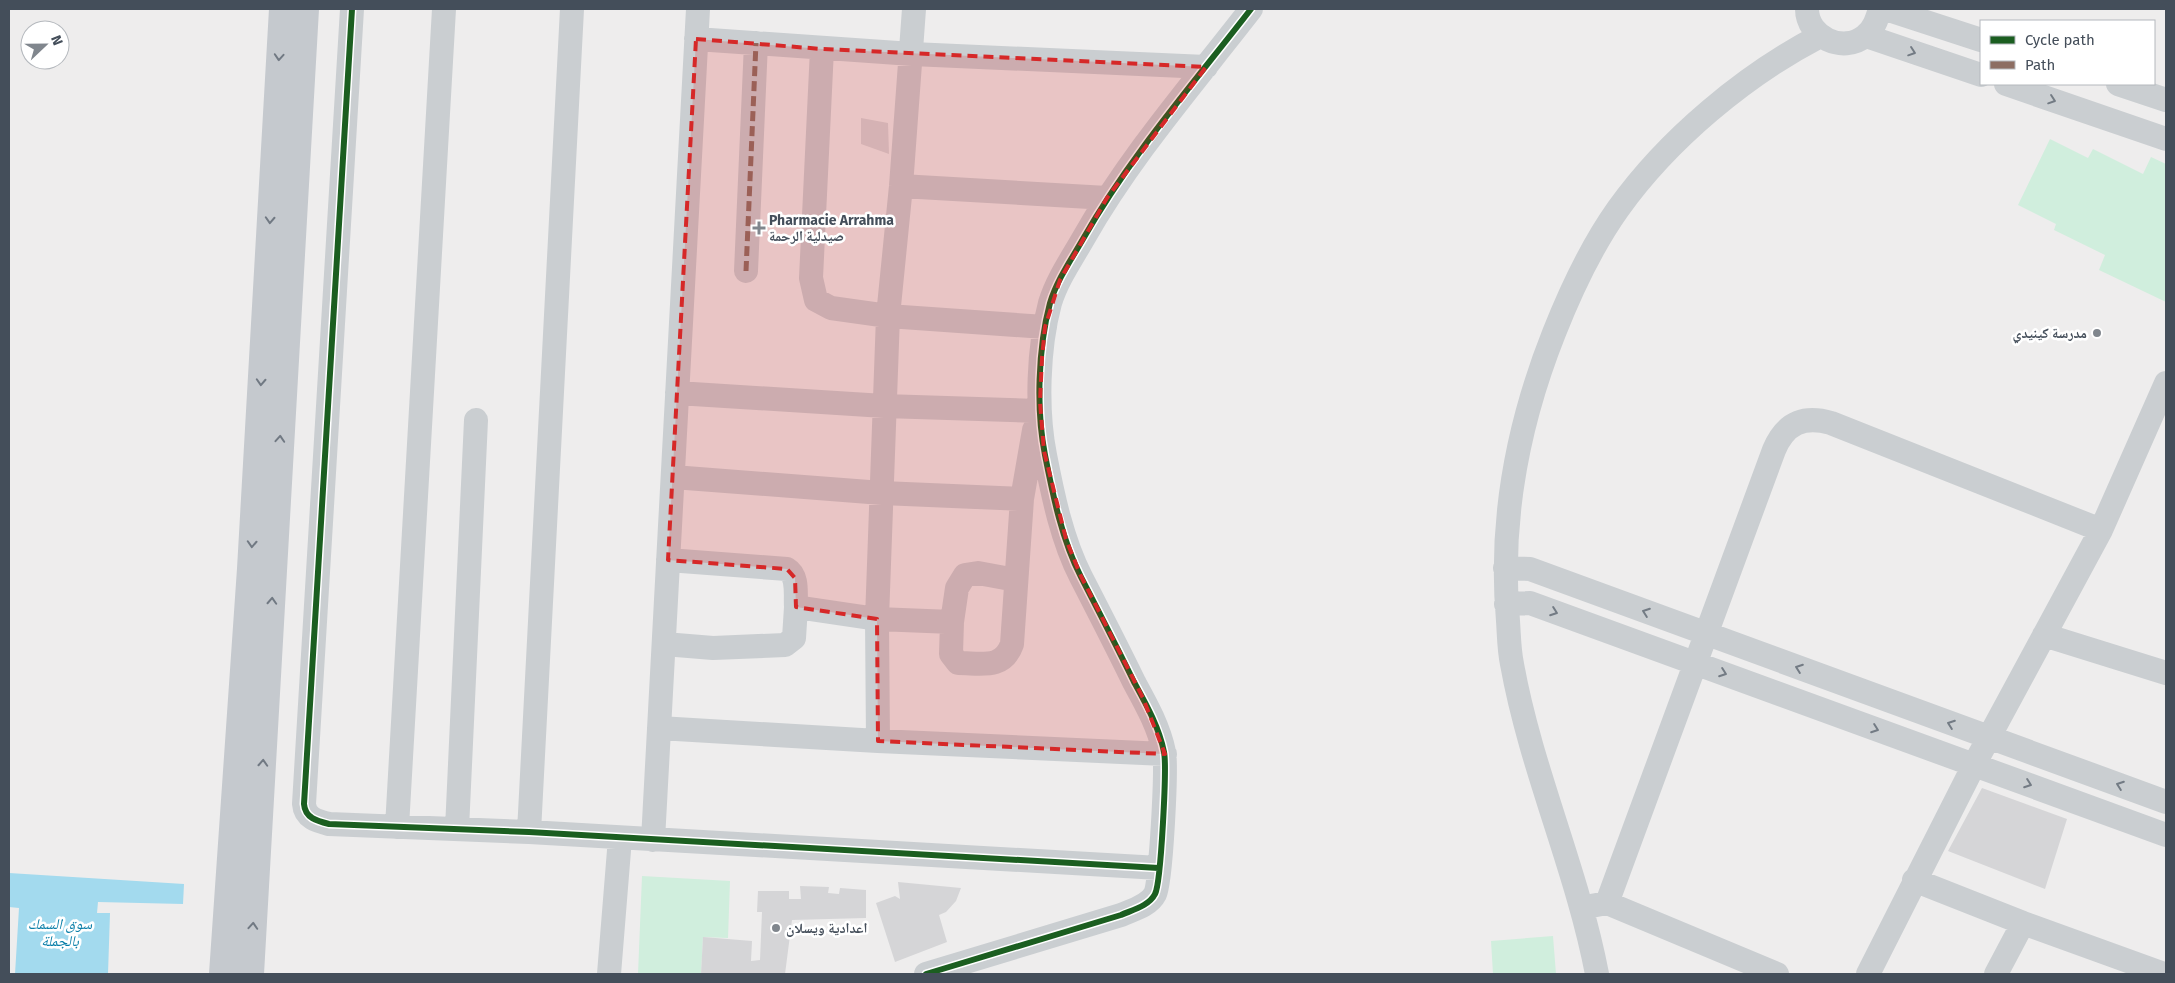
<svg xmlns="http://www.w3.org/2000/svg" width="2175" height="983" viewBox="0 0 2175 983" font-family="'Fira Sans','Noto Naskh Arabic',sans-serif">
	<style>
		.green { fill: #d0eedd }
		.water { fill: #a3daee }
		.building { fill: #d5d5d7 }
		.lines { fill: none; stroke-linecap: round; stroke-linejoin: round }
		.minor { stroke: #caced1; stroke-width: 24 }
		.major { stroke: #c5c9ce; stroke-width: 28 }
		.quiet { stroke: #8d6e63; stroke-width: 5; stroke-dasharray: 10 5; stroke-linecap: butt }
		.cycleway-casing { stroke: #fff; stroke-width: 9 }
		.cycleway { stroke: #1b5e20; stroke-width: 6 }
		.oneway { stroke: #737b84 }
		.oneway2 { stroke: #717983 }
		.marked { fill: #d62828; fill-opacity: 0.2; stroke: #d62828; stroke-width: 4; stroke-dasharray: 10 6; stroke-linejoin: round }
		.poi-dot { fill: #80868d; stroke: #fff; stroke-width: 2 }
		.labels { text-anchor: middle; stroke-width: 5; stroke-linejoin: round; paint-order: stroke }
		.poi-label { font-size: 14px; font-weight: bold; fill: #444e5a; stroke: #fff; text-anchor: start }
		.water-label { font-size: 15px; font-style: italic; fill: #087ea8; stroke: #fff }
	</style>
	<rect width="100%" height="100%" fill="#eeeded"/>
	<path class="green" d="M2050,139L2088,158L2093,149L2143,174L2151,157L2166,164V302L2099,270L2105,255L2054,230L2056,224L2018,205Z
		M642,876L730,881L728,938L703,937L701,974H638Z
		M1553,936L1556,974H1493L1491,941Z"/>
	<path class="water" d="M9,873L184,884L183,904L98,902L97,913H110L108,974H15L19,908L9,907Z"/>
	<path class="building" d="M861,118L888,123L889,154L861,144Z
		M1982,788L2067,819L2045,889L1948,851Z
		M898,882L961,888L956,901L946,912L939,915L947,942L895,962L876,903L895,896L900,899Z
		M800,886L829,887L828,893L839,894L840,888L866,890V918L792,920L785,974H701L703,937L752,941L751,961L760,960L762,912H757L758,891H789V899H801Z"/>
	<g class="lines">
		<path class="minor" d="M352,9L304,804C305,818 317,821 329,824L529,832L1159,868
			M1807,9C1807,37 1843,54 1865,36C1874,29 1877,19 1880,9
			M1886,9L1981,40
			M1866,36L1981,75
			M696,39L912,54L1206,67
			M822,49L811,278L816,300L831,308L888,316L1045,327
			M2006,84L2166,139
			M2118,84L2166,100
			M901,186L1107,198
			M746,271L756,43
			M677,393L884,406L1038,411
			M673,477L882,493L1022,499
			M668,560L787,569C799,576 795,596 796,607L877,619L952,622L951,654L958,663C981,663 1003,670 1012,644L1022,499L1034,430
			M1505,568L1530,569L2166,802
			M1506,604L1530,603L2166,835
			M952,622L957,588L965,575L978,573L1016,580
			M2044,635L2166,673
			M664,644L713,648L785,645L794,638L796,607
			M659,728L878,741L1165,754
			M878,741L877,619L888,316L901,186L914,9
			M397,827L444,9
			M457,829L476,420
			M529,832L572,9
			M653,840L698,9
			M1914,880L2023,923L2164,974
			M1607,903L1774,450C1785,424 1803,415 1831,423L2101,530
			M1591,906L1607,903L1777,974
			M609,974L620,838
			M926,974L1121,915C1132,910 1149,906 1155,894C1161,883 1167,767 1164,752C1159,727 1146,704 1134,682C1117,647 1099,612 1081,577C1062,540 1053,496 1045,455C1036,410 1038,348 1050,303C1057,280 1071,260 1083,239C1130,156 1193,84 1251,9
			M1597,974C1577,869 1531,770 1512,664C1509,650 1509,635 1508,621C1499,520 1517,426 1554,333C1571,290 1591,247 1618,209C1668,139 1745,75 1820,36
			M1868,974L1974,765L2101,530L2166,383
			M1996,974L2023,923"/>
		<path class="major" d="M223,974L251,569L283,9
			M250,974L305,9"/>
		<path class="quiet" d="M746,271L756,43"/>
		<defs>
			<path id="cycleway" d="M352,9L304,804C305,818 317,821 329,824L529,832L1159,868
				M926,974L1121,915C1132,910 1149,906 1155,894C1161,883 1167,767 1164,752C1159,727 1146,704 1134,682C1117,647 1099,612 1081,577C1062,540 1053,496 1045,455C1036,410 1038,348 1050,303C1057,280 1071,260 1083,239C1130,156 1193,84 1251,9"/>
		</defs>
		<use href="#cycleway" class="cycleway-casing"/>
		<use href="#cycleway" class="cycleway"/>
	</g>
	<defs><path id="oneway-chevron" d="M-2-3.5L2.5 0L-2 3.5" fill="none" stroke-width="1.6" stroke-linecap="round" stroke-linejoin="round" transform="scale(1.25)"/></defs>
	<g class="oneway">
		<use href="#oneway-chevron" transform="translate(1912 52) rotate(19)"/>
		<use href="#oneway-chevron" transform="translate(2052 100) rotate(19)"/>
		<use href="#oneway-chevron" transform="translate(1554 612) rotate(20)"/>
		<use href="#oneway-chevron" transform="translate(1646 612) rotate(-160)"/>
		<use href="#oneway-chevron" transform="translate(1799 668) rotate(-160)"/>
		<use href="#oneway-chevron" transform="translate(1723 673) rotate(20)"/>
		<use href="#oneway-chevron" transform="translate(1951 724) rotate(-160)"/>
		<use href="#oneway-chevron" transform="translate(1875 729) rotate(20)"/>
		<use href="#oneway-chevron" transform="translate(2028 784) rotate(20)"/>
		<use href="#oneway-chevron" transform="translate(2120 785) rotate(-160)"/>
	</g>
	<g class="oneway2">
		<use href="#oneway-chevron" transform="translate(279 57) rotate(94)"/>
		<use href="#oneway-chevron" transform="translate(270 220) rotate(93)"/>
		<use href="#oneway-chevron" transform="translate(261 382) rotate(93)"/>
		<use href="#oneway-chevron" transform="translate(280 439) rotate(-86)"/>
		<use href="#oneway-chevron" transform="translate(252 544) rotate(93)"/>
		<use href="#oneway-chevron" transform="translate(272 601) rotate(-87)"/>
		<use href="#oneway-chevron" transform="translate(263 763) rotate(-87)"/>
		<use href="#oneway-chevron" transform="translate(253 926) rotate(-86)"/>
	</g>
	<path class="marked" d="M696,39L822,49L1206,67L1107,198L1060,280L1045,327L1042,358L1040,402L1044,451L1066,539L1080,574L1143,698L1165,754L878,741L877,619L796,607L795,578L787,569L668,560Z"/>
	<g class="poi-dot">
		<path d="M756.5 220.5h5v5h5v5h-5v5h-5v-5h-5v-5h5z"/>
		<circle cx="2097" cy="333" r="5"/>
		<circle cx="776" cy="928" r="5"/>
	</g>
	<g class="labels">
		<g class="poi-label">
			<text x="769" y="225">Pharmacie Arrahma<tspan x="769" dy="16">صيدلية الرحمة</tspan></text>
			<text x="2087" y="338" text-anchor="end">مدرسة كينيدي</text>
			<text x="786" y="933">اعدادية ويسلان</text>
		</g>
		<g class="water-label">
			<text x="60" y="929">سوق السمك<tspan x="60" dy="17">بالجملة</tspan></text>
		</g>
	</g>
	<rect width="2175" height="983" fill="none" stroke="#444e5a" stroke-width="20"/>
	<rect x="1980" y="20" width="175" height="65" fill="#ffffff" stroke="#b4b8bd"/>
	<rect x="1990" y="36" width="25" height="8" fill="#1b5e20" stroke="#b4b8bd"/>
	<text x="2025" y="45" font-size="15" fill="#444e5a">Cycle path</text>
	<rect x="1990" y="61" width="25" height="8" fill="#8d6e63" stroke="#b4b8bd"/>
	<text x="2025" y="70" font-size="15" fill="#444e5a">Path</text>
	<g transform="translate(45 45) rotate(68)"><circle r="24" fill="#ffffff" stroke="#b4b8bd"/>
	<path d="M0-4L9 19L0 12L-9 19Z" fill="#80868d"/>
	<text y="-8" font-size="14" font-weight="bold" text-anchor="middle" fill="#444e5a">N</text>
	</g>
</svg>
